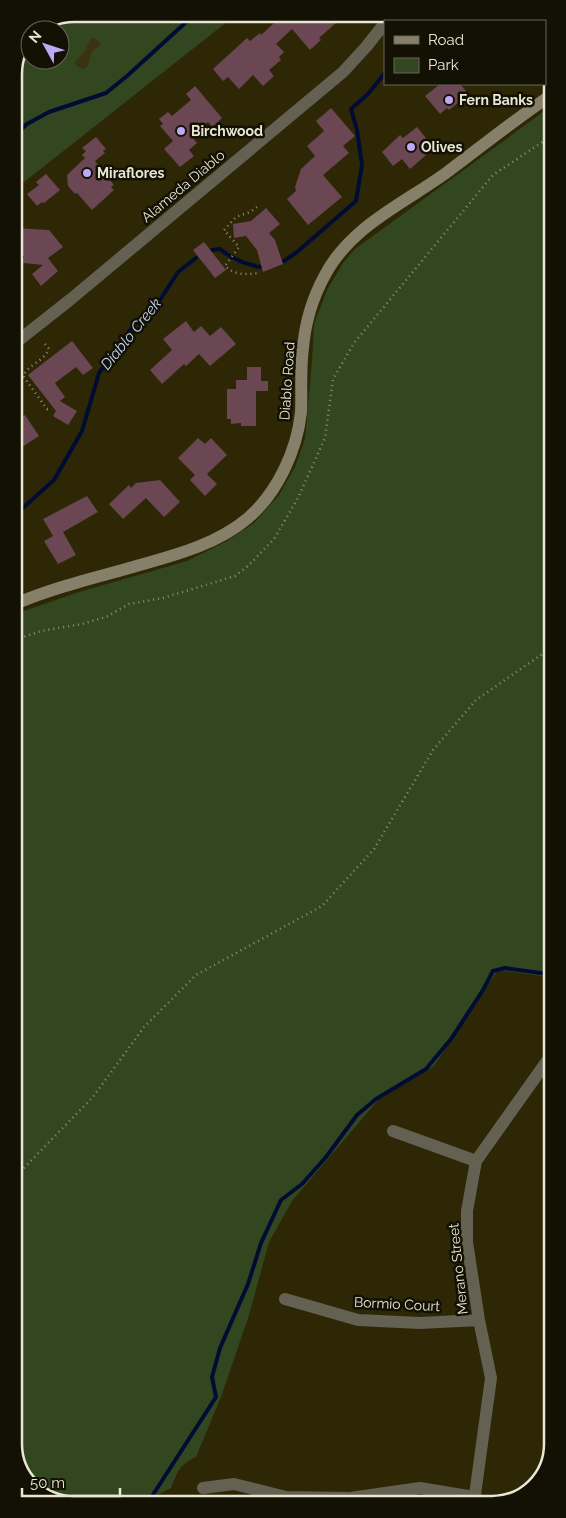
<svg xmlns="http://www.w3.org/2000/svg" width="566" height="1518" viewBox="0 0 566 1518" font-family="Raleway,sans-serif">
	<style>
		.green { fill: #324720 }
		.sand { fill: #3a3211 }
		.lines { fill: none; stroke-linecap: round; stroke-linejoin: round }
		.stream { stroke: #000c33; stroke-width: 4 }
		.building { fill: #6a4752 }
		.path { stroke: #928e75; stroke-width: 2.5; stroke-dasharray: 1 4; stroke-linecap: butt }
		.street { stroke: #646052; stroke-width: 12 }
		.secondary { stroke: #867f69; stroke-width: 12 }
		.poi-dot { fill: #bda9f5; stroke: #131004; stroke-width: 2 }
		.labels { text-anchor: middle; stroke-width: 5; stroke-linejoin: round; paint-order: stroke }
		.poi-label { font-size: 14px; font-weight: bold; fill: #e9e6d4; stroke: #131004; text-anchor: start }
		.street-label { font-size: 14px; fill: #e9e6d4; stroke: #131004 }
		.water-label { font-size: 15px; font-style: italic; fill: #c2d8fb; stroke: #131004 }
		.rim { fill: none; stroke: #e9e6d4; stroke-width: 2.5 }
	</style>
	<rect width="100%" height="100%" fill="#2d2706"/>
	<path class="green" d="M75,14H237L14,190V71L30,35V60H60V30H35Z
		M550,107L552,974L549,977L498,970L434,1066L379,1099L292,1201L269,1242L249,1315L221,1397L196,1457C180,1464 177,1472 171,1488L157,1495L153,1504H70L37,1491L16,1459L15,614L79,592L187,561L227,541L254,523L279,495L295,467L305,439L312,361L314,324L327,290L343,263L355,249Z"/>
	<path class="sand" d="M91,38L97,39L101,44C99,47 94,48 92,52C88,58 90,77 76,65L75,62L85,51Z"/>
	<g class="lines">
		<path class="stream" d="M428,21L435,14
			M14,136L27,124L49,112L106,93L127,76L195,14
			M212,250L220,249C232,259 244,264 260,267
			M284,261L297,252L356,201L362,165L357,130L351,109L368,94L385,73
			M15,515L54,480L82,431L99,373L134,325L160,300L178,272L196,258
			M147,1504L216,1397L212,1377L220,1348L248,1284L261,1243L281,1200L302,1184L326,1157L357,1115L376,1099L426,1069L451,1039L483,990L493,971L505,968L548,974L552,970"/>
	</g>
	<path class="building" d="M284,14H301L306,20L313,14H346L319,38L321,40L310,50L292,29L276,44L284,52L279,57L281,60L269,70L274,76L263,86L253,75L239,89L228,77L223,81L213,69L247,38L250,41L260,33L261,35Z
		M440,84H460L472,98L463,106L459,102L449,110L447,108L440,114L425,96Z
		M195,86L222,118L212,127L208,122L191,136L197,143L189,150L194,156L180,167L164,149L173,141L160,126L163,124L159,119L168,112L172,116L191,100L186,94Z
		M331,108L355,136L343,146L349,153L323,175L342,197L308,225L287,199L296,191L295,187L301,169L315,156L307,146L324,131L316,121Z
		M417,127L434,148L410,169L402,159L393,166L382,152L400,135L403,138Z
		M96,137L106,149L103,151L105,153L95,161L114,185L111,187L114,190L92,210L77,193L75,194L68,186L67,175L85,158L82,155L86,151L82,148Z
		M46,174L60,190L44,203L42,202L37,206L27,194L39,185L36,182Z
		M266,208L280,224L269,233L275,240L283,264L263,272L257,250L246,236L234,238L233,224L251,221Z
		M14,228L49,230L63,247L48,258L58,271L41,286L32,274L43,265L23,263L24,256H14Z
		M204,242L226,270L215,278L193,250Z
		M186,321L194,332L201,326L210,336L221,327L236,344L210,366L199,354L186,366L184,364L162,384L150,370L172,350L163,339Z
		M72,341L93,368L83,375L76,367L55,383L65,397L60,401L77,411L68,425L53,416L56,411L28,375Z
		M247,367H261V381H268V391H256V426H241V423L231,424V419H227V389H236V380H247Z
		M25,415L39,436L22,447L14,436V422Z
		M198,438L205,444L211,438L227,455L207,474L217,484L205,496L190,480L195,475L178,458Z
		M160,480L180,502L164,517L146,498L123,519L109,504L129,485L131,488L136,483Z
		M87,496L98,512L63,532L76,555L58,564L44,541L53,536L43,519Z"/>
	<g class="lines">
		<path class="path" d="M455,14L464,21
			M257,207L250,212L236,217L224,230L239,247L225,266C234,275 246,275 258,273
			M45,344L49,349C42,363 30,363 23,376L47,409H51
			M15,640L41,631L82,624L106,617L129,604L163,598L235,576L249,565L274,539L298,498L325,438L333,379L354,343L493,175L550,137
			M15,1180L19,1173L93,1097L144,1027L196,975L322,906L374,849L433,750L476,700L551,648"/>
		<path class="street" d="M14,344L71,299L343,72L366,47L385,23
			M393,1131L476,1161
			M285,1299L358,1320L420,1323L479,1320
			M203,1488L234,1484L286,1497L350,1498L420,1488L474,1497
			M474,1502L491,1378L479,1320L467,1242V1211L476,1161L552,1054"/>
		<path class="secondary" d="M15,604C50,589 89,579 126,569C167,557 214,547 248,518C277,493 297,451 301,412C302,391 300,369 303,348C305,324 313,297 325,275C351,226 403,204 446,173C481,147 514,120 550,96"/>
	</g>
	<g class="poi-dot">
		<circle cx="449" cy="100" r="5"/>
		<circle cx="181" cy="131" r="5"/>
		<circle cx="411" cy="147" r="5"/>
		<circle cx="87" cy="173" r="5"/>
	</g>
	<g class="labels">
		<g class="poi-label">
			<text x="459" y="105">Fern Banks</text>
			<text x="191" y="136">Birchwood</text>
			<text x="421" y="152">Olives</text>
			<text x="97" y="178">Miraflores</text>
		</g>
		<g class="street-label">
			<text transform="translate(183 186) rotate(-40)" y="5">Alameda Diablo</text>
			<text transform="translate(287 381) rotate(-86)" y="5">Diablo Road</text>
			<text transform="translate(458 1269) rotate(-96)" y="5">Merano Street</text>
			<text transform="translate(397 1304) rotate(3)" y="5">Bormio Court</text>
		</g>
		<g class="water-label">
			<text transform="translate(131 334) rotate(-51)" y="5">Diablo Creek</text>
		</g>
	</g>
	<path d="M0 0H566V1518H0ZM74 22H492A52 52 0 0 1 544 74V1444A52 52 0 0 1 492 1496H74A52 52 0 0 1 22 1444V74A52 52 0 0 1 74 22Z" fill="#131004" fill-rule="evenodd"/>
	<path class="rim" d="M74 22H492A52 52 0 0 1 544 74V1444A52 52 0 0 1 492 1496H74A52 52 0 0 1 22 1444V74A52 52 0 0 1 74 22Z"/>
	<rect x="384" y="20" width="162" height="65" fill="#131004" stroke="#696657"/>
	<rect x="394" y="36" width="25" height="8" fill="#867f69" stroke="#696657"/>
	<text x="428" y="45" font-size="15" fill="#e9e6d4">Road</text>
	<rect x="394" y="58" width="25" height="15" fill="#324720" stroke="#696657"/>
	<text x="428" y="70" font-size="15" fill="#e9e6d4">Park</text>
	<g transform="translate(45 45) rotate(310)"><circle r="24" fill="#131004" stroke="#696657"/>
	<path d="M0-4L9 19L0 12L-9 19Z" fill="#bda9f5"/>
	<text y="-8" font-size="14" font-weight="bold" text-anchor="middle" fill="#e9e6d4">N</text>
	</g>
	<path d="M22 1488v8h98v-8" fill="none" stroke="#e9e6d4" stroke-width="2.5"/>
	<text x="30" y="1488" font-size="15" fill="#e9e6d4" stroke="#131004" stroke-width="4" paint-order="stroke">50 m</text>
</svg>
